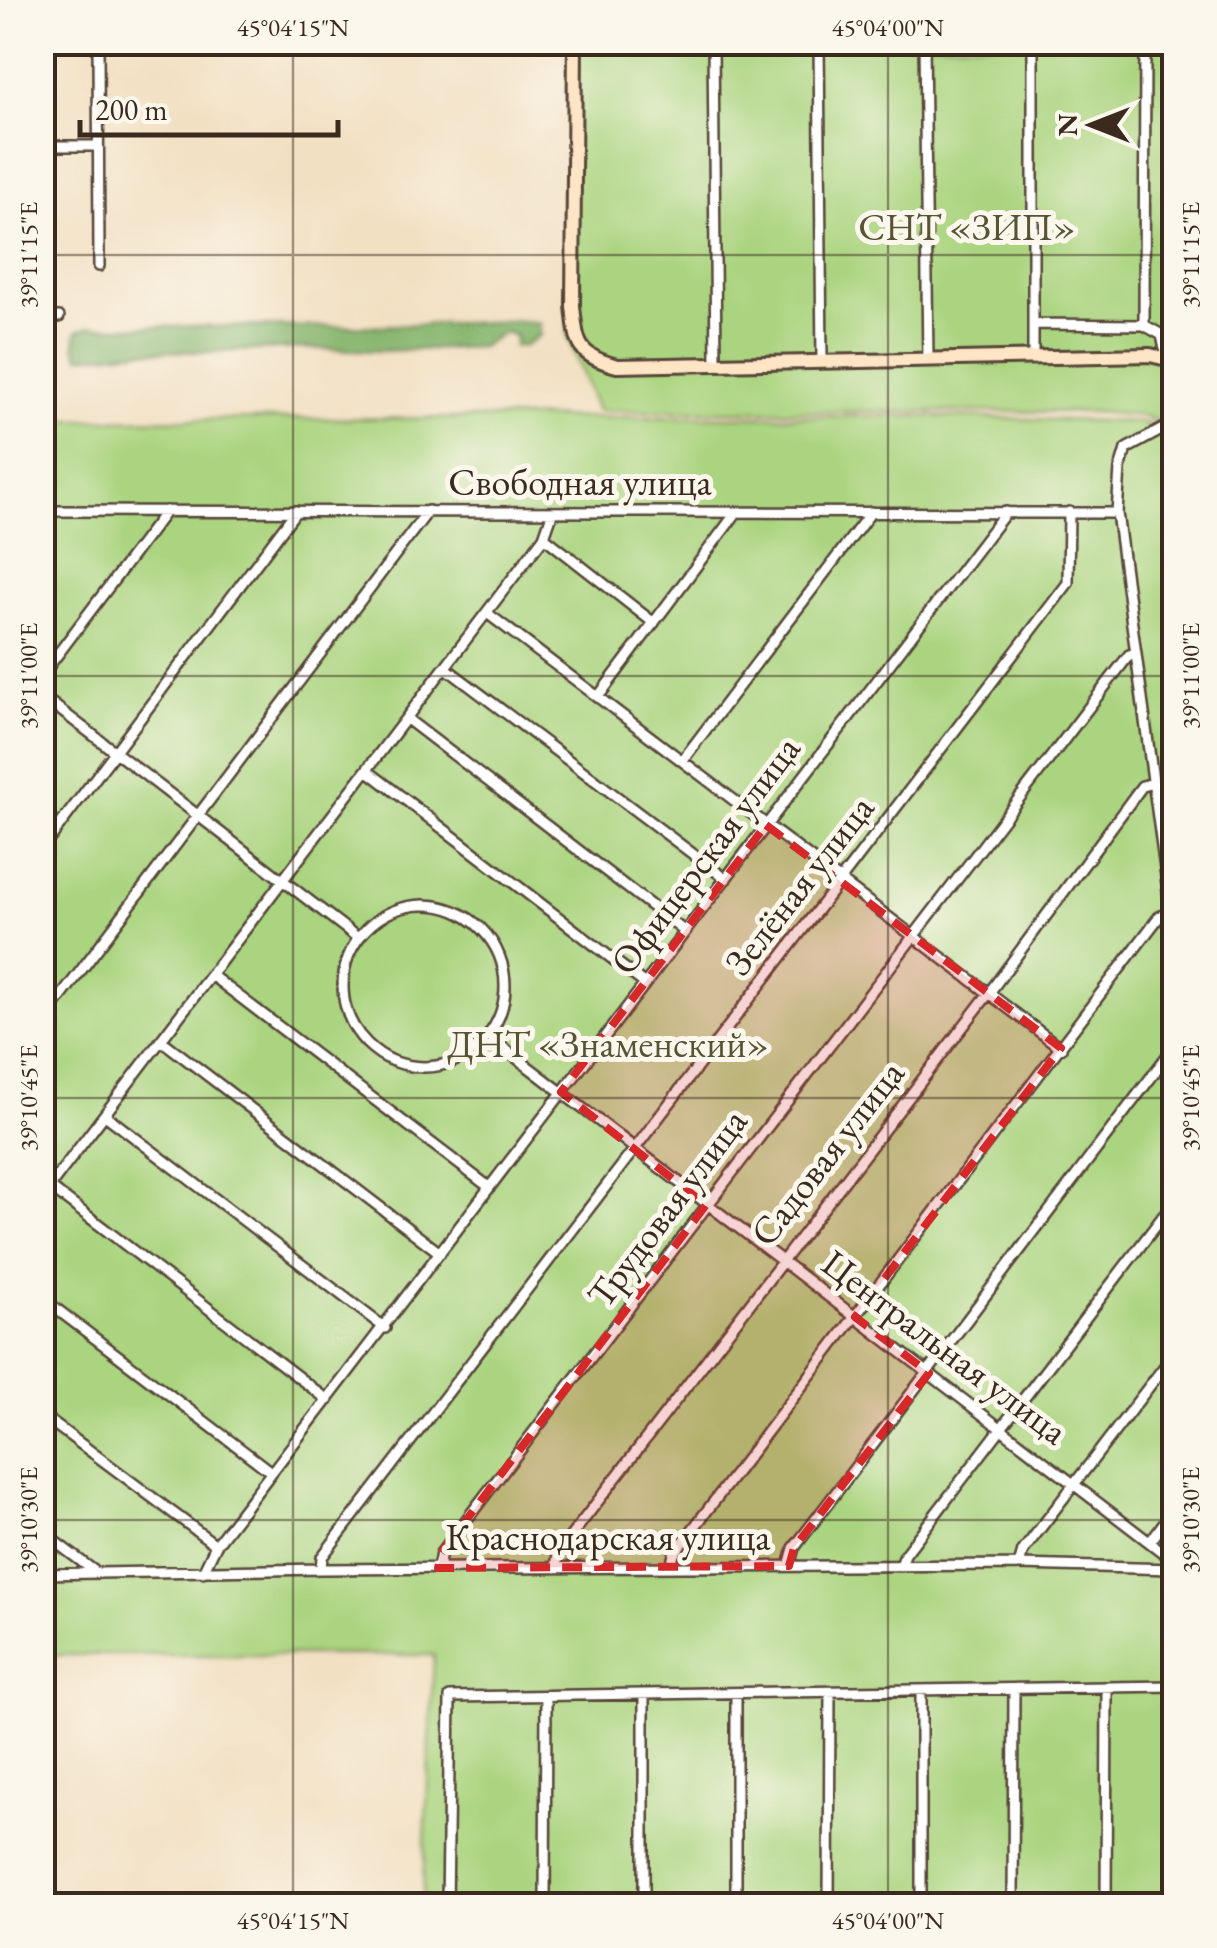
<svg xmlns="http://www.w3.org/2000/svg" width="1217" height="1948" viewBox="0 0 1217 1948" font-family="'EB Garamond',serif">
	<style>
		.green { fill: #aad47f; stroke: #727f4e; stroke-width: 2.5 }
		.forest { fill: #87b66e; stroke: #617046; stroke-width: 2.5 }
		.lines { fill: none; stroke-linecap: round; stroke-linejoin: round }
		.street-casing { stroke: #564537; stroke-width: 14 }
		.secondary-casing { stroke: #564537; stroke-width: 18 }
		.street { stroke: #fff; stroke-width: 9 }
		.secondary { stroke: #fee5c5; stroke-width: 12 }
		.marked { fill: #d62828; fill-opacity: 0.2; stroke: #d62828; stroke-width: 8; stroke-dasharray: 20 12; stroke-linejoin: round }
		.ticks { fill: none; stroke: #3b2a1e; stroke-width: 2.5; stroke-opacity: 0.45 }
		.labels { text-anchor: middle; stroke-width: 10; stroke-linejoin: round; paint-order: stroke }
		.park-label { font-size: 38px; fill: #575436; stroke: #fbf7ec }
		.street-label { font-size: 38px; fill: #3b2a1e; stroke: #fbf7ec }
		.neatline { fill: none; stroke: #3b2a1e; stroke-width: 4 }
		.ticks-label { font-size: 25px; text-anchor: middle; fill: #3b2a1e }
	</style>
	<rect width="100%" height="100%" fill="#fbf7ec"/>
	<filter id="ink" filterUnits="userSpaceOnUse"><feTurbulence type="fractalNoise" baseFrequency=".01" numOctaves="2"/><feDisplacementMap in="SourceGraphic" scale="20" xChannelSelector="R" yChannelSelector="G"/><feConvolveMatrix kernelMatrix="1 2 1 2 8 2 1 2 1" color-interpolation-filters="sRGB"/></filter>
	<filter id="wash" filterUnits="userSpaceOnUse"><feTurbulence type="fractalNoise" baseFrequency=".0048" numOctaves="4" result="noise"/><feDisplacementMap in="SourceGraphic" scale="40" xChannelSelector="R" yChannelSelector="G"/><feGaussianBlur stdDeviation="2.25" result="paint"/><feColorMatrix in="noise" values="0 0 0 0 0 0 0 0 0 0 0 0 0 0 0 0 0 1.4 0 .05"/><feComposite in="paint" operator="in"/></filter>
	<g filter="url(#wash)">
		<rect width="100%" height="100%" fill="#f2e0c2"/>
		<path class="green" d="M569,43H1174V428L1143,416L1095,412L597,411L568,337Z
			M914,416L1140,422L1174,433V1905H422L434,1655H43V420Z"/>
		<path class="forest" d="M516,321L539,323L540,335L524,346H514L516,336L505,332L480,347L382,351L299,348L206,352L141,351L80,357L75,346L77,331L90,327L376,326Z"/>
	</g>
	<g filter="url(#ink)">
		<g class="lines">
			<defs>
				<path id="street" d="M98,42L99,266
					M713,42L716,363
					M819,42L822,362
					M924,42L928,360
					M1145,42L1144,325L1162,335L1167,359L1174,358
					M1174,42V43
					M42,146H96
					M42,317H59
					M1033,324L1144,325
					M1033,359V42
					M1174,423L1126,449L1120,469L1117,513L1174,936
					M42,511L1117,513
					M544,537L654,623
					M487,613L1061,1048
					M446,668L726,879
					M42,675L166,511
					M42,696L358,938
					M598,697L736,513
					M407,719L684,931
					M682,761L871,512
					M368,771L645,984
					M42,849L296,511
					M343 986a81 81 0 1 1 162 0a81 81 0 1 1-162 0Z
					M211,975L489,1187
					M42,1022L428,511
					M488,1036L1174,1561
					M161,1040L440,1253
					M105,1115L385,1328
					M42,1181L328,1400
					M50,1186L544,537L552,514
					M42,1298L271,1472
					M42,1415L216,1545
					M42,1532L97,1573
					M1150,1542L1174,1509
					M1019,1565L1023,1551L1174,1354
					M789,1566L794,1548L1174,1047
					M901,1566L905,1554L1174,1202
					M671,1567L674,1554L1159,917L1171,912
					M438,1568L441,1553L1129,655L1136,653
					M556,1568L558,1553L989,993L1142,786L1154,783
					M321,1569L322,1557L1068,583L1069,512
					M203,1572L216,1545L1006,512
					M42,1574L321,1569L1019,1565L1174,1569
					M447,1906L450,1697L1174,1686
					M545,1906L546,1697
					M644,1906V1695
					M736,1906V1693
					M829,1906L830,1692
					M921,1906V1690
					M1013,1906L1014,1689
					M1106,1906L1107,1688"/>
				<path id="secondary" d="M575,42L573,306C577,345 577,355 617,366L1150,355L1167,359L1174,368"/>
			</defs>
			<use href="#street" class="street-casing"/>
			<use href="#secondary" class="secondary-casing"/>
			<use href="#street" class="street"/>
			<use href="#secondary" class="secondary"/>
		</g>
	</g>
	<path class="marked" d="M766,825L1061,1048L855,1317L929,1373L794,1548L789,1566L438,1568L441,1553L706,1205L561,1092Z"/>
	<path class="ticks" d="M293,42V1906M888,42V1906M42,255H1174M42,676H1174M42,1098H1174M42,1520H1174"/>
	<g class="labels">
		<g class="park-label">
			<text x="967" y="240">СНТ «ЗИП»</text>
			<text x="608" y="1057">ДНТ «Знаменский»</text>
		</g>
		<g class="street-label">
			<text x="580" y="495">Свободная улица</text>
			<text transform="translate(705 855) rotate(-53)" y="13">Офицерская улица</text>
			<text transform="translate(799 885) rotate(-52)" y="13">Зелёная улица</text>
			<text transform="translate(827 1153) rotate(-52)" y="13">Садовая улица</text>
			<text transform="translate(667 1208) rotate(-53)" y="13">Трудовая улица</text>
			<text transform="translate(945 1347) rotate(37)" y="13">Центральная улица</text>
			<text x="608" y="1550">Краснодарская улица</text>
		</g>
	</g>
	<rect width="1217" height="1948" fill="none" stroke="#fbf7ec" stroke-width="110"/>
	<g transform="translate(1092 125) rotate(270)" stroke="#fbf7ec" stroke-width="8" paint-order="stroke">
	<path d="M0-8L18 38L0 25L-18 38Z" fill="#3b2a1e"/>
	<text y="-15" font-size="28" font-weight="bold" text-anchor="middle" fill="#3b2a1e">N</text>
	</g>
	<path d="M80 120v15h258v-15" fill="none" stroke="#3b2a1e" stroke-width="5"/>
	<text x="95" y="120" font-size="30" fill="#3b2a1e" stroke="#fbf7ec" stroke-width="8" paint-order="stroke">200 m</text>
	<rect x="55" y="55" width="1107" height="1838" class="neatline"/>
	<g class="ticks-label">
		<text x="293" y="36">45°04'15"N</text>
		<text x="888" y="36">45°04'00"N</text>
		<text transform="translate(1190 255) rotate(-90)" y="9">39°11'15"E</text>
		<text transform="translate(28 255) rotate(-90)" y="9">39°11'15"E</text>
		<text transform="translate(1190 676) rotate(-90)" y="9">39°11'00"E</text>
		<text transform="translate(28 676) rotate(-90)" y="9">39°11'00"E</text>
		<text transform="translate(1190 1098) rotate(-90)" y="9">39°10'45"E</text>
		<text transform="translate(28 1098) rotate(-90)" y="9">39°10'45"E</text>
		<text transform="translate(1190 1520) rotate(-90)" y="9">39°10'30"E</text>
		<text transform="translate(28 1520) rotate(-90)" y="9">39°10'30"E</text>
		<text x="293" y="1929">45°04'15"N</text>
		<text x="888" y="1929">45°04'00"N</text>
	</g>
</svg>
